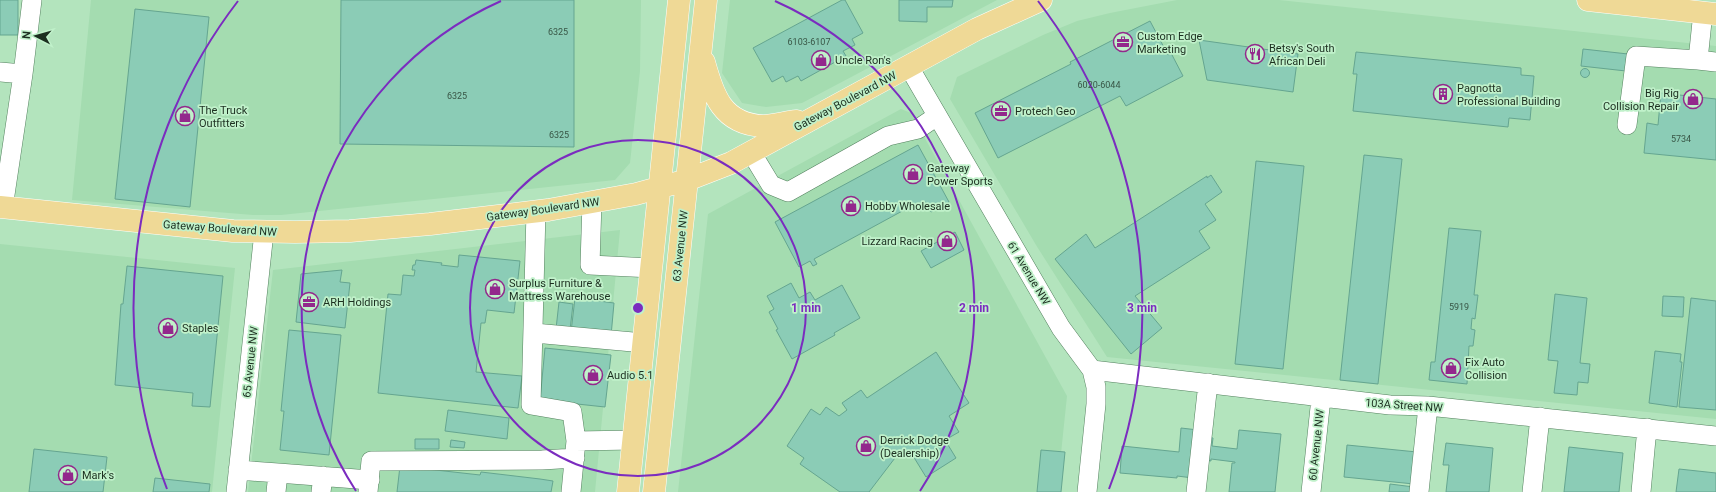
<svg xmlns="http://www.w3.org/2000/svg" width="1716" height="492" viewBox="0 0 1716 492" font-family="Roboto,sans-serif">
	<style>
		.built { fill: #a4dcb0 }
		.building { fill: #8bccb6; stroke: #65a590 }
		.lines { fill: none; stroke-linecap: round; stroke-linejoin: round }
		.minor-casing { stroke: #53815e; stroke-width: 20 }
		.major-casing { stroke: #fff; stroke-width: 23 }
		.minor { stroke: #fff; stroke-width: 19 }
		.major { stroke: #efd996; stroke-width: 22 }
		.ring { fill: none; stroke: #7b2cbf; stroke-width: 2 }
		.labels { text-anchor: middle; stroke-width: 3.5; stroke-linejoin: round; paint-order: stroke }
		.number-label { font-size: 9px; fill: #385646 }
		.poi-label { font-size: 11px; fill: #1c2f20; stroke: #c0f1ca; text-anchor: start }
		.street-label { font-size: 11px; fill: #1c2f20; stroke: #c0f1ca }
		.centre { fill: #7b2cbf; stroke: #c0f1ca; stroke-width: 2 }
		.ring-label { font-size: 12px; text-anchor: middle; font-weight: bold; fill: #7b2cbf; stroke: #c0f1ca; stroke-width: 3.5; stroke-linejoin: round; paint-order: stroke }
	</style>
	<rect width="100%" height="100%" fill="#b3e4bd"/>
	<path class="built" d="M91,0H641L640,71L630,163L615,180L281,215H253L72,200Z
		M730,0H997L802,103L766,107L742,103L722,73Z
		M1177,0H1279L1716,46V419L1107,357L1036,245L950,99L957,77L1043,35L1077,21L1110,13Z
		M901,109L911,113L1067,396L1057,492H678L708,214Z
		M620,230L595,492H248L273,270Z
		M0,244L235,268L212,492H0Z"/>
	<path class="building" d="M0,0H18V35H0Z
		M341,0H574V147L340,144Z
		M842,0H845L863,33L852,39L855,45L843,51L846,56L801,81L798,76L786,82L783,76L772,82L753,48Z
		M899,0H953L952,7H927V22L899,21Z
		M135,9L209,17L190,207L115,199Z
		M1150,21L1168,55L1171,53L1183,76L1126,106L1120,96L998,158L975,113L1071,64L1070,62Z
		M1199,40L1298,54L1293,92L1207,80Z
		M1583,49L1628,54L1626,71L1581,66Z
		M1356,52L1521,68V75L1534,76L1530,120L1509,118L1508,127L1353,111L1357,74H1353Z
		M1580.5 73a4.5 4.5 0 1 1 9 0a4.5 4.5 0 1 1-9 0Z
		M1661,93L1716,99V160L1644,153L1647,123L1658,125Z
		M918,145L949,202L931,212L926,202L918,206L917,203L814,259L817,264L813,266L810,261L799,267L775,222Z
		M1364,155L1402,159L1378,384L1340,380Z
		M1256,161L1304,166L1283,369L1235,364Z
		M1211,175L1222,192L1205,204L1216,220L1199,231L1210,248L1135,296L1162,328L1131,354L1055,259L1086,234L1095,248L1207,176V178Z
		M1449,228L1481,231L1474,295H1478L1475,319L1472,318L1471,329L1475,330L1473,346H1469L1467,384L1429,380L1431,362H1435Z
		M955,232L964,250L931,268L921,251Z
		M459,255L520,261L514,313L487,310L485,323H481L476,372L522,376L518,408L378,393L388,294L401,295L403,275L414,276L415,270H412L413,265H415L416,260L442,263L441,265L458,267Z
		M127,266L223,276L210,407L192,406L193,393L115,385L121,304H123Z
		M342,270L340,282L350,283L345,328L296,322L301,274Z
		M791,283L799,298L810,292L815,300L842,285L860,318L834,333L835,335L792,359L776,330L778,329L769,312L774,309L767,296Z
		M1555,294L1587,298L1580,363L1590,364L1588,383L1578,382L1577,395L1554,393L1558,361L1548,360Z
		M1663,296L1684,297L1683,317L1662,316Z
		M575,298L614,303L611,336L571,332Z
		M1691,298L1716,301V410L1679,407Z
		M559,302L573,304L570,330L556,329Z
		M289,330L341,335L329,455L280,450L284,411H281Z
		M545,348L611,355L605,407L540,400Z
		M1655,351L1681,354L1680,362H1682L1677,407L1649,403Z
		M936,352L969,403L949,416L959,432L945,440L956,458L926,477L910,451L902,456L898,454L869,492H840L800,464L804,458L787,446L811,409L820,415L826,407L839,416L847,410L842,403L861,390L867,398Z
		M448,410L509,418L507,439L445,431Z
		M1181,428L1198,430L1193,478L1177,476V478L1120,473L1122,446L1179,452Z
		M1239,430L1281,434L1275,492H1229L1232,463H1235V462L1211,459V461L1206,460L1208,437L1213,438L1212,446L1237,449Z
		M415,439H439V449H415Z
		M451,440L465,442L464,448L450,447Z
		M1446,443L1493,448L1489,492H1446L1449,465H1443Z
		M1347,445L1417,452L1414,484L1344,477Z
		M1569,447L1623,453L1619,492H1564Z
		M34,449L107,457L103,492H29Z
		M1041,450L1065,452L1061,492H1037Z
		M400,466L480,475L481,472L540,479L553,481L551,492H397Z
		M1679,469L1716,473V492H1676Z
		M155,478L210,484L209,492H153Z
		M1390,484L1414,487L1413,492H1389Z"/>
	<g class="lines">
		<defs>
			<path id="minor" d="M1703,12L1698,60L1716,62
				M909,67L1061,328L1092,370L1096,387V404L1087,492
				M0,72L23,74L3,208
				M23,74L32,0
				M1627,125L1636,56L1698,60
				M751,152L771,185L788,192L888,136L918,129L937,116
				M592,202L590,265L652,268
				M536,211L531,405L572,412L576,441
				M534,333L644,343
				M1092,370L1390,405L1428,406L1716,436
				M238,470L278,473
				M236,492L264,232
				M276,492L278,473L370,480
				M321,492L323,476
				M368,492L371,461L542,460L575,458
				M571,492L576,441L634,440
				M1196,492L1208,383
				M1311,492L1321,398
				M1419,492L1428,406
				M1532,492L1540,417
				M1641,492L1647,428"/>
			<path id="major" d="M1588,0L1716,14
				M704,62C713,95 722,124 763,126C774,126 786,122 797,121
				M0,207L233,231L295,232L350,231L430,224L548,210L636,194L687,180L731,163L977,29L1041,0
				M628,492L679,0
				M654,492L706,0"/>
		</defs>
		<use href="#minor" class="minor-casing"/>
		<use href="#major" class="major-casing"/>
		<use href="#minor" class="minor"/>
		<use href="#major" class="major"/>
	</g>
	<g class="ring">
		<circle cx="638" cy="308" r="168"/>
		<path d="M356 491A336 336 0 0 1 501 1M775 1A336 336 0 0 1 920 491"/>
		<path d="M167 489A504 504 0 0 1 238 1M1038 1A504 504 0 0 1 1109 489"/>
	</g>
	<defs>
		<symbol id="office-ring" viewBox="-11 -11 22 22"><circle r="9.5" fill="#c0f1ca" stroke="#93288c" stroke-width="1.5"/><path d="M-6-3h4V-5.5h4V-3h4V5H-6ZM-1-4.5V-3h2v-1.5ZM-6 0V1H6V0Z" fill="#93288c"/></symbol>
		<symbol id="restaurant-ring" viewBox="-11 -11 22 22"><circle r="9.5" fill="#c0f1ca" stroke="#93288c" stroke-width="1.5"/><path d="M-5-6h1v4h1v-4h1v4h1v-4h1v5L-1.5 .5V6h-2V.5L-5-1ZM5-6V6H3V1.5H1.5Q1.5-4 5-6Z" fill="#93288c"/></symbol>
		<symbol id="shop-ring" viewBox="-11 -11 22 22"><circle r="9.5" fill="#c0f1ca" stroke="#93288c" stroke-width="1.5"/><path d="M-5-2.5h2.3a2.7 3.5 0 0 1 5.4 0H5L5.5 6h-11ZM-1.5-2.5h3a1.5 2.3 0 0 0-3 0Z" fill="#93288c"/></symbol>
		<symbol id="building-ring" viewBox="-11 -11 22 22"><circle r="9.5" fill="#c0f1ca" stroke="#93288c" stroke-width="1.5"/><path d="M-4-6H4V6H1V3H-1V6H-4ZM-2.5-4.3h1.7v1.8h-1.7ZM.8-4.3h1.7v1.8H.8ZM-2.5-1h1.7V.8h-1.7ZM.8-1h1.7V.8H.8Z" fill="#93288c"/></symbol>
	</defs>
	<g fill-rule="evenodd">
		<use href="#office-ring" x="1112" y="31" width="22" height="22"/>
		<use href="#restaurant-ring" x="1244" y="43" width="22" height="22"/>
		<use href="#shop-ring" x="810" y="49" width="22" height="22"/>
		<use href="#building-ring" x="1432" y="83" width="22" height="22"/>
		<use href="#shop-ring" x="1682" y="88" width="22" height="22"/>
		<use href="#office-ring" x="990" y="100" width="22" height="22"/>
		<use href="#shop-ring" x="174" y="105" width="22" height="22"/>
		<use href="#shop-ring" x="902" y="163" width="22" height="22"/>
		<use href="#shop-ring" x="840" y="195" width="22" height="22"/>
		<use href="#shop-ring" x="936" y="230" width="22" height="22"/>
		<use href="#shop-ring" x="484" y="278" width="22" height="22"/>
		<use href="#office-ring" x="298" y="291" width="22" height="22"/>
		<use href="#shop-ring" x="157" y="317" width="22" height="22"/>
		<use href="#shop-ring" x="1440" y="357" width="22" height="22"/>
		<use href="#shop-ring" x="582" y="364" width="22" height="22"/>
		<use href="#shop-ring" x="855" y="435" width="22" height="22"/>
		<use href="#shop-ring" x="57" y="464" width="22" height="22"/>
	</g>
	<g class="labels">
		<g class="number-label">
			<text x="558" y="35">6325</text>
			<text x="809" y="45">6103-6107</text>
			<text x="1099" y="88">6020-6044</text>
			<text x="457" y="99">6325</text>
			<text x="559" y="138">6325</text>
			<text x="1681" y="142">5734</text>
			<text x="1459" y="310">5919</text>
		</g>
		<g class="poi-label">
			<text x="1137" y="40">Custom Edge<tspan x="1137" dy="13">Marketing</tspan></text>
			<text x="1269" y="52">Betsy's South<tspan x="1269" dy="13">African Deli</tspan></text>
			<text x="835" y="64">Uncle Ron's</text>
			<text x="1457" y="92">Pagnotta<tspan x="1457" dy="13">Professional Building</tspan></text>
			<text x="1679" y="97" text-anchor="end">Big Rig<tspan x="1679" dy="13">Collision Repair</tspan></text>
			<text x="199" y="114">The Truck<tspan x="199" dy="13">Outfitters</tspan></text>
			<text x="1015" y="115">Protech Geo</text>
			<text x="927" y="172">Gateway<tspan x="927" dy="13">Power Sports</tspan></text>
			<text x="865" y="210">Hobby Wholesale</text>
			<text x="933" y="245" text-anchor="end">Lizzard Racing</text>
			<text x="509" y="287">Surplus Furniture &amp;<tspan x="509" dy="13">Mattress Warehouse</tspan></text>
			<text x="323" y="306">ARH Holdings</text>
			<text x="182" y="332">Staples</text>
			<text x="1465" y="366">Fix Auto<tspan x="1465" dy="13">Collision</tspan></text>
			<text x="607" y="379">Audio 5.1</text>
			<text x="880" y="444">Derrick Dodge<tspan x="880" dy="13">(Dealership)</tspan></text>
			<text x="82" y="479">Mark's</text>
		</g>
		<g class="street-label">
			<text transform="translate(845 101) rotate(-28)" y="4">Gateway Boulevard NW</text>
			<text transform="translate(543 209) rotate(-8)" y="4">Gateway Boulevard NW</text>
			<text transform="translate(220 228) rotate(4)" y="4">Gateway Boulevard NW</text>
			<text transform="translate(680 246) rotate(-84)" y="4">63 Avenue NW</text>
			<text transform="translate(1029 273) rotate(59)" y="4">61 Avenue NW</text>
			<text transform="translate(250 362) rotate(-84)" y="4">65 Avenue NW</text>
			<text transform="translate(1404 405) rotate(4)" y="4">103A Street NW</text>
			<text transform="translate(1316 445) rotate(-84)" y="4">60 Avenue NW</text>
		</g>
	</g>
	<circle cx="638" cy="308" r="6" class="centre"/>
	<g class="ring-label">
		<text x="806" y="312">1 min</text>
		<text x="974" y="312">2 min</text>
		<text x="1142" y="312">3 min</text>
	</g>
	<g transform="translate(36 36) rotate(276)" stroke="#c0f1ca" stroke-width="3" paint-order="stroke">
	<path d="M0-3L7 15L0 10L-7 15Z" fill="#1c2f20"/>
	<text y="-6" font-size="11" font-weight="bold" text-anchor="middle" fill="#1c2f20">N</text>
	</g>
</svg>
